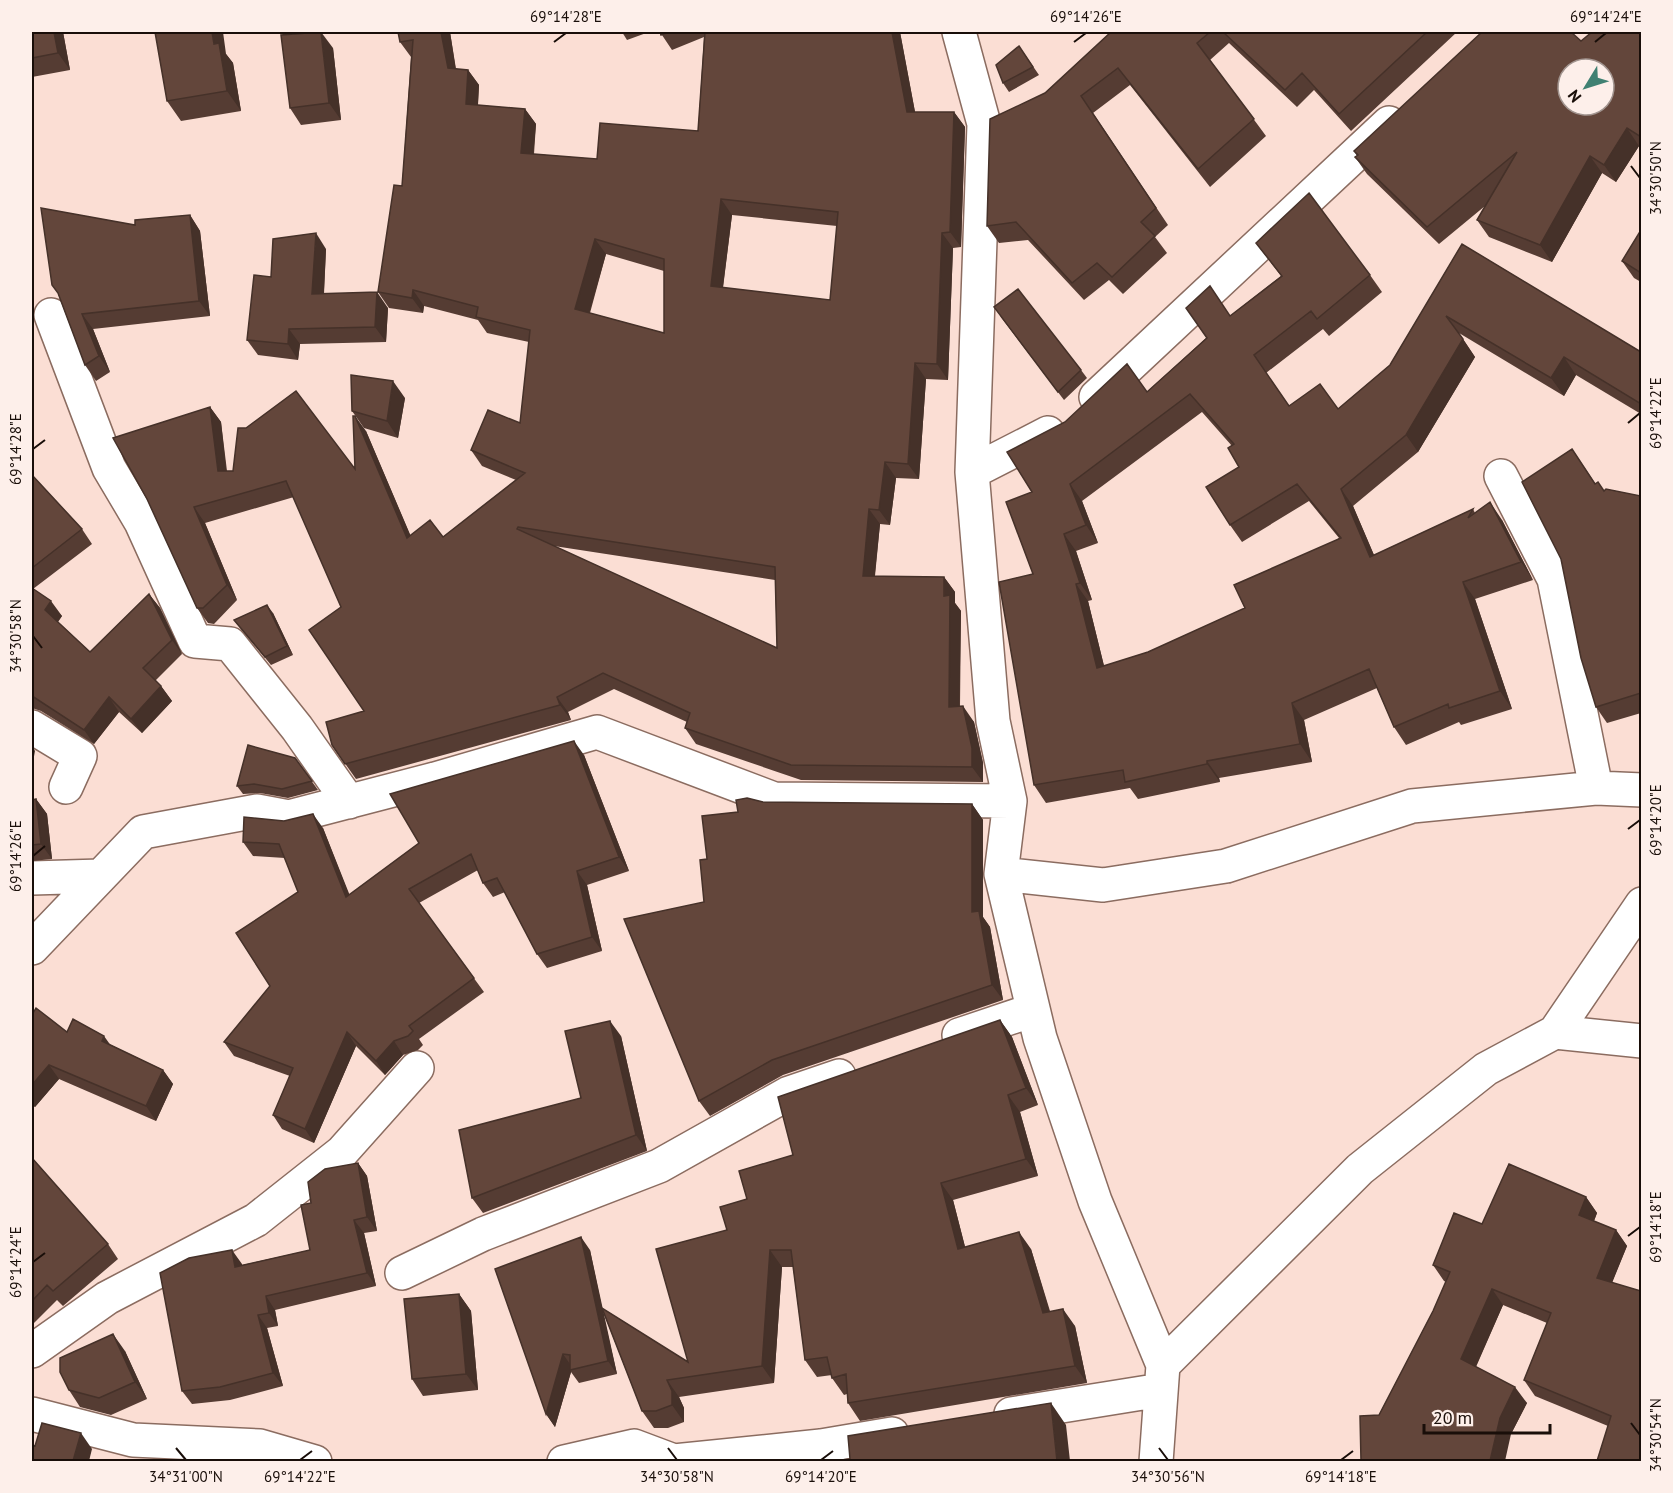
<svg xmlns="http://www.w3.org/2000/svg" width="1673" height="1493" viewBox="0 0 1673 1493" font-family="'PT Sans',sans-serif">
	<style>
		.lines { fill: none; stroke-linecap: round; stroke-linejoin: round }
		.street-casing { stroke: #8b6c60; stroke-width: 36 }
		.street { stroke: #fff; stroke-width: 33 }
		.wall { fill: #553c33; fill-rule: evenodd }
		.shaded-wall { fill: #453129 }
		.building { fill: #63463b; stroke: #453129; stroke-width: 1.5; fill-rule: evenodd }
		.ticks { fill: none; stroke: #190e09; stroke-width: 2 }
		.neatline { fill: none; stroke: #190e09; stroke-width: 2 }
		.ticks-label { font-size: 15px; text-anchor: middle; fill: #190e09 }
	</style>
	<rect width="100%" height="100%" fill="#fbded4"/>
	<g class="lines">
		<defs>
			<path id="street" d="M959,32L984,124L972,472L993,721L1010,801L1001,874L1040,1038L1095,1201L1163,1365L1156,1462
				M51,315L109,468L141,522L195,641L230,644L297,728L349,802
				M1096,397L1389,123
				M972,472L1048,433
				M1501,476L1554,579L1596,788
				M32,727L80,756L66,787
				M1001,874L1103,885L1226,866L1412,806L1596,788L1642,790
				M32,878L101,876
				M32,948L143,832L257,811L289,817L435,779L597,732L774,799L1010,801
				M1555,1032L1642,1041
				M959,1035L1033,1010
				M402,1273L483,1234L659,1166L789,1093L839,1076
				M32,1351L107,1298L256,1220L342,1152L417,1068
				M1163,1365L1360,1169L1486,1069L1555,1032L1642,904
				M32,1414L133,1440L260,1446L315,1462
				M1011,1414L1161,1390
				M564,1462L634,1446L674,1461L821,1446L892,1434"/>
		</defs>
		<use href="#street" class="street-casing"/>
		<use href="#street" class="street"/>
	</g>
	<path class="wall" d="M32,32H63L70,70L32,77Z
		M398,32H450L456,69L468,70L479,85L478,105L525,109L536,124L534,154L597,159L698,131L704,37L672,50L660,32H900L915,112H954L965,127L961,247L953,248L948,380L926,379L919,479L896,478L890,525L880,524L875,576L944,577L955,592V603L961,611L960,706L974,722L983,763V782L801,780L696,744L685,728L687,722L614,689L568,712L571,720L356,779L332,745L364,711L341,607L294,497L205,523L237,600L214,624L208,623L197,608L147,499L210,407L221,422L227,471L355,469L366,431L410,535L443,537L516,480L482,466L471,450L520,423L529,342L487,333L478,320L424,306L423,313L389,308L378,292L402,186L411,57L400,42ZM732,215L837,226L830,300L723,288ZM606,254L664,271V333L590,313ZM554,546L775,580L777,648Z
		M548,32H560L550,34Z
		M622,32H649L627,40Z
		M1111,32H1457L1351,131L1314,90L1297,107L1229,43L1210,60L1266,136L1210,187L1130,85L1093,113L1168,225L1155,237L1167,253L1123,294L1109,280L1084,300L1028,240L999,243L987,226L1045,93Z
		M1641,32V147L1639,146L1616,182L1602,173L1552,262L1489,237L1477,220L1485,206L1439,244L1367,174L1355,157L1357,156L1354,151L1581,41Z
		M1019,46L1039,75L1009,92L1003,83Z
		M333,48L341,120L301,125L290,108Z
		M226,54L233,63L241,111L181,121L167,101Z
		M190,215L200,231L210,316L93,329L110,372L96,381L85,365L58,294L135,225Z
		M1641,230V282L1634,278L1622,261Z
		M1256,243L1370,275L1382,292L1329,336L1323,329L1266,373L1289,406L1338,409L1390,365L1462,244L1641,352V414L1576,375L1564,396L1459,333L1475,357L1418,452L1353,506L1374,555L1473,509L1475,513L1502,520L1533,580L1475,599L1512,709L1461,725L1459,722L1406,745L1394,727L1377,688L1304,720L1312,762L1219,778L1220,782L1138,799L1130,788L1046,803L1034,785L1033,574L1032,492L1147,392L1230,316L1281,276ZM1202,412L1232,446L1239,467L1230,525L1242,542L1309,501L1339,538L1245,608L1148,652L1104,666L1088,601L1092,600L1076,551L1098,543L1082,501Z
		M326,249L324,294L388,308L386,342L300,344L298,360L258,355L247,340L271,277Z
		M1000,316L1081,370L1087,378L1064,400Z
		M405,398L398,438L364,428L352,411Z
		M1572,449L1595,483L1604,491L1641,496V713L1607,723L1596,707Z
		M32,475L82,529L92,544L33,589L62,616L58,622L90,652L149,594L160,608L182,654L155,681L161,686L172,701L142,733L119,712L94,744L41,711L32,708Z
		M273,613L293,655L271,665L234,620Z
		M584,755L629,871L587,885L602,951L547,968L537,954L505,892L493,897L483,883L478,870L419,903L484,992L419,1039L423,1045L418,1050L403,1055L385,1075L356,1046L314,1143L282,1129L273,1115L290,1076L234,1056L224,1042L270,986L298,892L285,858L253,856L243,842L323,828L349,895Z
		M295,758L318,790L288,798L260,793L243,794L237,786Z
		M36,799L47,814L52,859L32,861V800Z
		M763,802L972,804L983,820V917L990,927L1003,1000L783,1075L710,1116L699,1101L704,902L707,859L738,812Z
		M32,1015L67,1032L111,1045L163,1070L173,1084L156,1121L59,1079L35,1107L32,1105Z
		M1000,1020L1012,1037L1038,1105L1020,1112L1038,1176L953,1200L965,1247L1031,1249L1050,1311L1075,1326L1087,1383L860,1421L848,1403L847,1394L844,1395L832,1378V1375L817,1377L805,1360L793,1267H782L774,1383L679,1397L684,1408V1422L668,1428H654L642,1411L602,1309L617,1374L579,1383L571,1372L555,1427L546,1414L590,1250L602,1308L688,1362L727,1230L747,1199L793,1155Z
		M621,1036L647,1151L483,1213L472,1198L581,1098Z
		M32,1158L108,1244L118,1259L63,1306L57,1300L32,1325Z
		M358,1163L367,1176L377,1231L364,1233L376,1286L275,1310L278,1326L267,1328L283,1386L230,1400L192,1404L182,1391L242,1264V1265L310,1250L311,1203Z
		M1586,1197L1597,1213L1594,1221L1616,1230L1627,1246L1612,1282L1641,1461L1608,1426L1535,1396L1524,1380L1547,1323L1503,1305L1476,1367L1527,1403L1511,1434L1379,1415L1433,1311L1446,1282L1444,1281L1433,1265L1482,1224Z
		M459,1294L471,1311L478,1390L423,1396L412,1379Z
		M125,1351L147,1399L111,1415L80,1407L69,1390Z"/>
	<path class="shaded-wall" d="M54,32H63L70,70L58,53Z
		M212,32H223L226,54L233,63L241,111L227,91L214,44Z
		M321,32L333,48L341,120L329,103Z
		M441,32H450L458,84L448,68Z
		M892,32H900L918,128L907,112Z
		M468,70L479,85L477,119L466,104Z
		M525,109L536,124L532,168L521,153Z
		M954,112L965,127L961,247L950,232Z
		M1627,128L1639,146L1616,182L1604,165Z
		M1590,156L1602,173L1552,262L1540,245Z
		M721,199L732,215L721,302L711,286Z
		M190,215L200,231L210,316L199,301Z
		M316,233L326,249L323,310L312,294Z
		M942,233L953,248L948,380L937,364Z
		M595,239L606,254L586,324L575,309Z
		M413,290L424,306L423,313L412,298Z
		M377,292L388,308L386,342L375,327Z
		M82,314L93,329L110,372L99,356Z
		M289,329L300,344L298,360L288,344Z
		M1463,339L1475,357L1418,452L1406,435Z
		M1564,357L1576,375L1564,396L1551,378Z
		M915,363L926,379L919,479L908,464Z
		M393,381L405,398L398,438L387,421Z
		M210,407L221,422L228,487L218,471Z
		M355,416L366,431L418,553L407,538Z
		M885,462L896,478L890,525L879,510Z
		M1070,484L1082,501L1098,543L1086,525Z
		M1341,489L1353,506L1382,574L1370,557Z
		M1490,502L1502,520L1533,580L1521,562Z
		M194,507L205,523L237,600L227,585Z
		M869,509L880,524L873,592L863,576Z
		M1064,534L1076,551L1092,600L1080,583Z
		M944,577L955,592V603L961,611L959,722L949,707Z
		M1463,582L1475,599L1512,709L1500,691Z
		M1076,584L1088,601L1109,686L1097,668Z
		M149,594L160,608L182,654L172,640Z
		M51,601L62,616L56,624L45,610Z
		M267,605L273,613L293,655L287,646Z
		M161,686L172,701L142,733L131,719Z
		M109,697L119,712L94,744L84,730Z
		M557,697L568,712L571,720L560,705Z
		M1292,703L1304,720L1312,762L1300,744Z
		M963,706L974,722L983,763V782L972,767Z
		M574,741L584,755L629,871L619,857Z
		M32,746L35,751L32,767Z
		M1207,761L1219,778L1220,782L1207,764Z
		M36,799L47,814L52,859L41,844Z
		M972,804L983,820V917L990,927L1003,1000L992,985L972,912Z
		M313,814L323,828L356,911L346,897Z
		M577,871L587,885L602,951L592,937Z
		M1000,1020L1012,1037L1038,1105L1026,1088Z
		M610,1021L621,1036L647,1151L636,1135Z
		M347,1032L356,1046L314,1143L305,1129Z
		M104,1036L114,1050L102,1041Z
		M394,1041L403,1055L385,1075L376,1061Z
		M49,1065L59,1079L35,1107L32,1103V1085Z
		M163,1070L173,1084L156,1121L146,1106Z
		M1008,1095L1020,1112L1038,1176L1026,1159Z
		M358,1163L367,1176L377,1231L367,1217Z
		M941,1183L953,1200L970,1266L958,1249Z
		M1586,1197L1597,1213L1590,1231L1579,1215Z
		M354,1220L364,1233L376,1286L367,1273Z
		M1616,1230L1627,1246L1608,1293L1597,1278Z
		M1019,1232L1031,1249L1055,1330L1043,1313Z
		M581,1237L590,1250L617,1374L608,1361Z
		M232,1250L242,1264L244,1280L235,1267Z
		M770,1250L782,1267L774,1383L762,1366Z
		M1492,1289L1503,1305L1472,1375L1461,1359Z
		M459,1294L471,1311L478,1390L466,1374Z
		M266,1296L275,1310L278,1326L269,1313Z
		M1063,1309L1075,1326L1087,1383L1075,1366Z
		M258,1315L267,1328L283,1386L273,1373Z
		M113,1334L125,1351L147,1399L135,1382Z
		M563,1354L572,1367L570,1370L571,1372L555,1427L546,1414Z
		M667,1380L679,1397L684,1408V1422L672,1405Z
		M1515,1387L1527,1403L1511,1434L1505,1461H1490L1500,1418Z
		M1051,1403L1066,1425L1070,1461H1057Z
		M81,1433L92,1449L89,1461H73Z"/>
	<path class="building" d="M32,32H54L58,53L32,58Z
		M155,32H212L214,44L219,43L227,91L167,101Z
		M321,32L329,103L290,108L281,35Z
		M398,32H441L448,68L468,70L466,104L525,109L521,153L597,159L600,123L698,131L705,32H892L907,112H954L950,232L942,233L937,364L915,363L908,464L885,462L879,510L869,509L863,576L944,577V596L950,595L949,707L963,706L972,748V767L791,765L685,728L690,713L603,673L557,697L560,705L345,764L332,745L326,722L364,711L309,630L341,607L286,481L194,507L227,585L203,608H197L147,499L113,438L210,407L218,471H233L238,428H246L296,391L355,469L353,416H355L407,538L430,520L443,537L525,473L471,450L488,410L520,423L530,330L476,317L478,307L413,290L412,298L378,292L394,185L402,186L413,40L400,42ZM721,199L838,212L830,300L711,286ZM595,239L664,259V333L575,309ZM518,527L775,567L777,648L517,529Z
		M660,32H669L661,35Z
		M1111,32H1210L1197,43L1254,119L1198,169L1118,68L1081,96L1156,208L1141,222L1155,236L1112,277L1097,263L1072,283L1016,222L987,226L990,119L1045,93Z
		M1223,32H1427L1339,114L1302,73L1285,90Z
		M1482,32H1571L1581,41L1592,32H1641V137L1627,128L1604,165L1590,156L1540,245L1477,220L1517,152L1427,227L1355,157L1358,155L1354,151ZM1568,69H1604V105H1568Z
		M1019,46L1033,67L1003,83L996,65Z
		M1309,193L1370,275L1317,319L1311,311L1254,355L1289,406L1320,384L1338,409L1390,365L1462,244L1641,352V404L1564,357L1551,378L1446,316L1463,339L1406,435L1341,489L1370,557L1473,509L1468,518L1490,502L1521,562L1463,582L1500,691L1449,708L1448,704L1394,727L1369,669L1292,703L1300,744L1207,761V764L1125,782L1123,770L1034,785L999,582L1033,574L1006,502L1032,492L1007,452L1065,422L1127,364L1147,392L1207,338L1186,308L1210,286L1230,316L1282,276L1256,243ZM1190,394L1234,444L1228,448L1239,467L1206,487L1230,525L1297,484L1341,538L1234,585L1245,608L1148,652L1097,668L1076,584L1080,583L1064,534L1086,525L1070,484Z
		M41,208L135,225V220L190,215L199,301L82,314L99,356L85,365L58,293L52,285Z
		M1641,230V273L1622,261Z
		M316,233L312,294L377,292L375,327L289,329L288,344L247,340L254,275L271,277L273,239Z
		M1018,289L1081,370L1058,392L994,307Z
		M351,375L393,381L387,421L352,411Z
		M1572,449L1595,484L1598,482L1604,491L1606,489L1641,496V693L1596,707L1581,658L1561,559L1522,482Z
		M32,475L82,529L32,568Z
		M32,588L51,601L45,610L90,652L149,594L172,640L143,668L161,686L131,719L109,697L84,730L32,696Z
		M267,605L287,646L265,657L234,620Z
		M574,741L619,857L577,871L592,937L537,954L497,878L483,883L471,854L409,889L474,978L409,1026L413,1031L408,1036L394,1041L376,1061L347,1032L305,1129L273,1115L293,1068L224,1042L270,986L236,933L298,892L279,844L243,842L244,817L284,821L313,814L346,897L419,843L390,794Z
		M248,745L295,758L312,781L282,789L254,784L237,786Z
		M747,798L763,802L972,804V912L979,911L992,985L772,1060L699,1101L624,919L704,902L700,860L707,859L702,816L738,812L736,800Z
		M36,799L41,844L32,845V800Z
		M36,1008L67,1032L73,1019L104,1036L102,1041L163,1070L146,1106L49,1065L32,1085V1015Z
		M1000,1020L1026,1088L1008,1095L1026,1159L941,1183L958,1249L1019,1232L1043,1313L1063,1309L1075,1366L848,1403L846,1374L832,1378L827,1357L805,1360L791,1250H770L762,1366L667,1380L672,1391V1405L656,1411H642L602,1308L688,1362L656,1249L727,1230L720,1207L747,1199L739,1171L793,1155L778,1097Z
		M610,1021L636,1135L472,1198L459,1130L581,1098L565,1031Z
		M32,1158L108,1244L53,1291L47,1285L32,1301Z
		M358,1163L367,1217L354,1220L367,1273L266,1296L269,1313L258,1315L273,1373L220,1387L182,1391L160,1273L189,1258L232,1250L235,1267L310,1250L301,1205L311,1203L308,1182L325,1169Z
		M1509,1164L1586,1197L1579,1215L1616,1230L1597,1278L1641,1291V1455L1639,1461H1597L1611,1416L1524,1380L1551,1313L1492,1289L1461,1359L1515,1387L1500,1418L1490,1461H1361L1360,1416L1379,1415L1433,1311L1450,1272L1433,1265L1454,1213L1482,1224Z
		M581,1237L608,1361L570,1370V1355L563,1354L546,1414L495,1269Z
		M459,1294L466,1374L412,1379L404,1299Z
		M113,1334L135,1382L99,1398L69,1390L60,1372V1358Z
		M1051,1403L1057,1461H833L850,1459L848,1436Z
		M42,1423L81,1433L73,1461H32V1445L35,1446Z"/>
	<path class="ticks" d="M554,42L566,33M1074,42L1086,33M1595,42L1606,33M1631,166L1640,178M1628,423L1640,413M33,449L45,440M33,636L42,648M1628,829L1640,820M33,856L45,846M1628,1236L1640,1227M33,1262L45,1253M1631,1423L1640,1435M176,1448L186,1460M668,1448L677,1460M1159,1448L1168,1460M300,1460L312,1451M821,1460L833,1451M1341,1460L1353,1451"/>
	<rect width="1673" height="1493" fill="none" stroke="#fdefea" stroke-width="66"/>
	<g transform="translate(1586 87) rotate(232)"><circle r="28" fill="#fdefea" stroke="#a29590" stroke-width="1.5"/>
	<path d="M0-4.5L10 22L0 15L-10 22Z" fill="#408172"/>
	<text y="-9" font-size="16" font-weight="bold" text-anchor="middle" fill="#190e09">N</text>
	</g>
	<path d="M1424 1424v9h126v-9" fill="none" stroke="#190e09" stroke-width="3"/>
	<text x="1433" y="1424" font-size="18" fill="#190e09" stroke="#fdefea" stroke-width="4.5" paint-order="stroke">20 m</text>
	<rect x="33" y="33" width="1607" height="1427" class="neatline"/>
	<g class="ticks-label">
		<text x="566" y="22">69°14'28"E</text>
		<text x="1086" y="22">69°14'26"E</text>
		<text x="1606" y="22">69°14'24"E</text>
		<text transform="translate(1656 178) rotate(-90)" y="5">34°30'50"N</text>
		<text transform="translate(1656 413) rotate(-90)" y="5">69°14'22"E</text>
		<text transform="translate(16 449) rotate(-90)" y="5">69°14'28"E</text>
		<text transform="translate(16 636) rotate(-90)" y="5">34°30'58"N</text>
		<text transform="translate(1656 820) rotate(-90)" y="5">69°14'20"E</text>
		<text transform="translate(16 856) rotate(-90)" y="5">69°14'26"E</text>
		<text transform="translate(1656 1227) rotate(-90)" y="5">69°14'18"E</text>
		<text transform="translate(16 1262) rotate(-90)" y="5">69°14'24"E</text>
		<text transform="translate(1656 1435) rotate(-90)" y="5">34°30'54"N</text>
		<text x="186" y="1482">34°31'00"N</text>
		<text x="300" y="1482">69°14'22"E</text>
		<text x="677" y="1482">34°30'58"N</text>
		<text x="821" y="1482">69°14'20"E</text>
		<text x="1168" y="1482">34°30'56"N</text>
		<text x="1341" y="1482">69°14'18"E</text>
	</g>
</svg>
